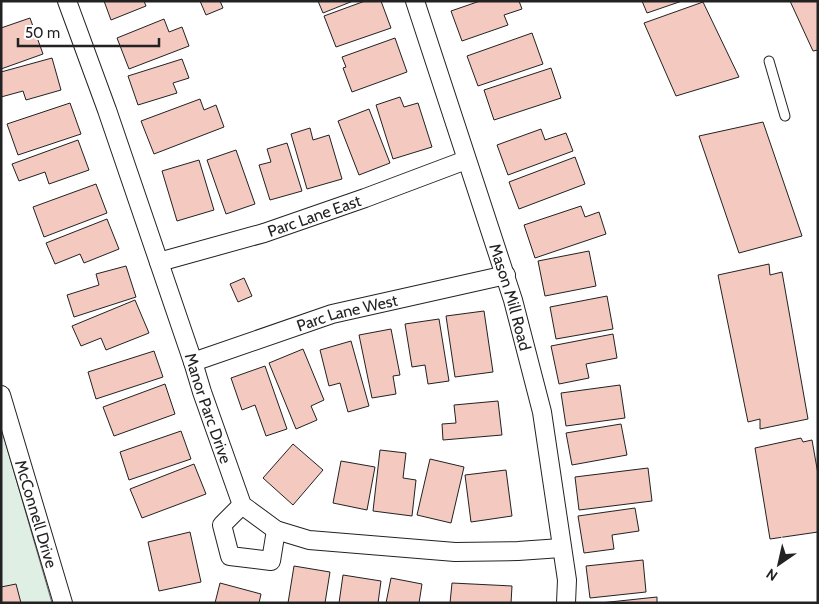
<svg xmlns="http://www.w3.org/2000/svg" width="819" height="604" viewBox="0 0 819 604" font-family="Cabin,sans-serif">
	<style>
		.green { fill: #e0efe3; stroke: #6f6f6f }
		.building { fill: #f3c9c0; stroke: #222 }
		.lines { fill: none; stroke-linecap: round; stroke-linejoin: round }
		.lane-casing { stroke: #222; stroke-width: 11 }
		.street-casing { stroke: #222; stroke-width: 20 }
		.lane { stroke: #fff; stroke-width: 9 }
		.street { stroke: #fff; stroke-width: 18 }
		.labels { text-anchor: middle; stroke-width: 4; stroke-linejoin: round; paint-order: stroke }
		.street-label { font-size: 16px; fill: #222; stroke: #fff }
	</style>
	<rect width="100%" height="100%" fill="#fff"/>
	<path class="green" d="M1,427L52,603H1Z"/>
	<path class="building" d="M104,1H144L146,6L111,20Z
		M200,1H220L223,8L206,15Z
		M318,1H353L323,13Z
		M365,1H381L391,28L336,47L324,16Z
		M480,1H519L522,9L504,15L508,25L462,41L451,11Z
		M642,1H682L647,13Z
		M790,1H818V50L813,51Z
		M703,2L739,77L676,96L644,23Z
		M30,18L43,54L1,69V28Z
		M164,19L169,32L182,27L189,46L129,69L117,38Z
		M532,33L543,64L478,86L467,56Z
		M395,38L407,72L352,92L343,68L346,67L342,57Z
		M52,58L61,90L26,100L23,91L1,97V72Z
		M182,59L189,78L173,83L177,93L138,105L128,76Z
		M551,68L561,98L494,120L484,90Z
		M400,97L404,107L418,103L432,147L393,159L376,105Z
		M200,99L204,110L216,105L224,127L154,154L141,121Z
		M70,103L81,134L18,155L7,124Z
		M369,109L390,163L359,175L338,121Z
		M763,122L802,236L739,253L699,136Z
		M310,128L313,140L329,135L342,179L307,189L291,134Z
		M541,129L545,140L566,133L573,151L508,175L497,145Z
		M78,140L89,170L49,184L45,172L19,181L12,164Z
		M287,143L302,191L270,200L259,165L271,162L267,149Z
		M236,150L255,204L226,214L207,160Z
		M575,157L585,184L519,209L509,182Z
		M199,160L214,210L177,221L162,171Z
		M96,184L107,213L44,237L33,207Z
		M581,206L585,217L599,212L606,234L535,258L524,225Z
		M107,219L119,249L84,263L80,254L55,264L46,243Z
		M589,251L596,286L545,296L538,261Z
		M769,264L770,275L782,272L808,419L760,429V419L748,422L718,275Z
		M126,266L136,297L74,317L67,295L99,285L96,274Z
		M244,278L252,296L238,302L230,284Z
		M607,296L613,329L556,339L550,307Z
		M135,300L149,333L106,350L101,338L81,346L72,326Z
		M484,311L493,372L455,377L446,316Z
		M439,319L449,381L428,384L425,365L412,367L405,324Z
		M391,329L400,375L393,376L396,394L372,398L359,335Z
		M613,334L617,358L586,364L589,378L559,384L551,346Z
		M351,341L369,406L348,412L340,383L329,386L320,350Z
		M303,349L324,400L311,406L317,420L296,429L269,363Z
		M154,351L163,377L96,399L88,372Z
		M265,366L287,429L266,436L255,405L242,410L231,378Z
		M165,384L175,414L114,436L103,407Z
		M620,385L625,418L566,426L561,393Z
		M498,401L502,435L443,440L442,424L456,423L454,405Z
		M621,424L627,455L572,465L566,433Z
		M181,431L191,459L129,480L120,452Z
		M801,438L803,442L812,440L818,474V532L770,539L755,448Z
		M293,444L323,470L293,505L263,478Z
		M380,450L406,453L403,478L416,480L412,516L373,511Z
		M430,459L464,467L451,523L417,515Z
		M341,461L375,467L367,510L333,503Z
		M194,464L206,494L142,518L130,489Z
		M648,468L652,501L579,510L575,477Z
		M506,470L512,516L471,522L465,475Z
		M635,508L639,531L612,535L614,549L584,553L578,516Z
		M190,532L201,582L159,591L148,542Z
		M643,560L646,592L590,598L586,566Z
		M294,566L330,572L325,603H288Z
		M343,575L381,581L378,603H339Z
		M391,578L422,584L419,603H386Z
		M220,583L261,594L259,603H215Z
		M452,583L512,586L511,603H450Z
		M16,584L21,603H1V587Z
		M657,597V603H600Z"/>
	<g class="lines">
		<defs>
			<path id="lane" d="M769,61L785,116"/>
			<g id="street">
				<path id="s1" d="M67,1L107,110L193,362L202,392L242,505L276,530L309,540L455,552L518,551L561,548"/>
				<path id="s2" d="M415,1L513,300L542,412L567,580L566,603"/>
				<path id="s3" d="M159,262L264,233L365,198L466,160"/>
				<path id="s4" d="M193,362L332,314L506,275"/>
				<path id="s5" d="M1,395L63,603"/>
				<path d="M242,505L222,525L230,556L271,561L276,530"/>
			</g>
		</defs>
		<use href="#lane" class="lane-casing"/>
		<use href="#street" class="street-casing"/>
		<use href="#lane" class="lane"/>
		<use href="#street" class="street"/>
	</g>
	<g class="labels">
		<g class="street-label">
			<text dy="6" stroke="none"><textPath href="#s3" startOffset="162">Parc Lane East</textPath></text>
			<text dy="6" stroke="none"><textPath href="#s2" startOffset="311">Mason Mill Road</textPath></text>
			<text dy="6" stroke="none"><textPath href="#s4" startOffset="162">Parc Lane West</textPath></text>
			<text dy="6" stroke="none"><textPath href="#s1" startOffset="431">Manor Parc Drive</textPath></text>
			<text dy="6" stroke="none"><textPath href="#s5" startOffset="124">McConnell Drive</textPath></text>
		</g>
	</g>
	<rect width="819" height="604" fill="none" stroke="#222222" stroke-width="5"/>
	<g transform="translate(779 564) rotate(214)" stroke="#ffffff" stroke-width="4" paint-order="stroke">
	<path d="M0-4L9 19L0 12L-9 19Z" fill="#222222"/>
	<text y="-8" font-size="14" font-weight="bold" text-anchor="middle" fill="#222222">N</text>
	</g>
	<path d="M18 38v8h141v-8" fill="none" stroke="#222222" stroke-width="2.5"/>
	<text x="25" y="38" font-size="15" fill="#222222" stroke="#ffffff" stroke-width="4" paint-order="stroke">50 m</text>
</svg>
